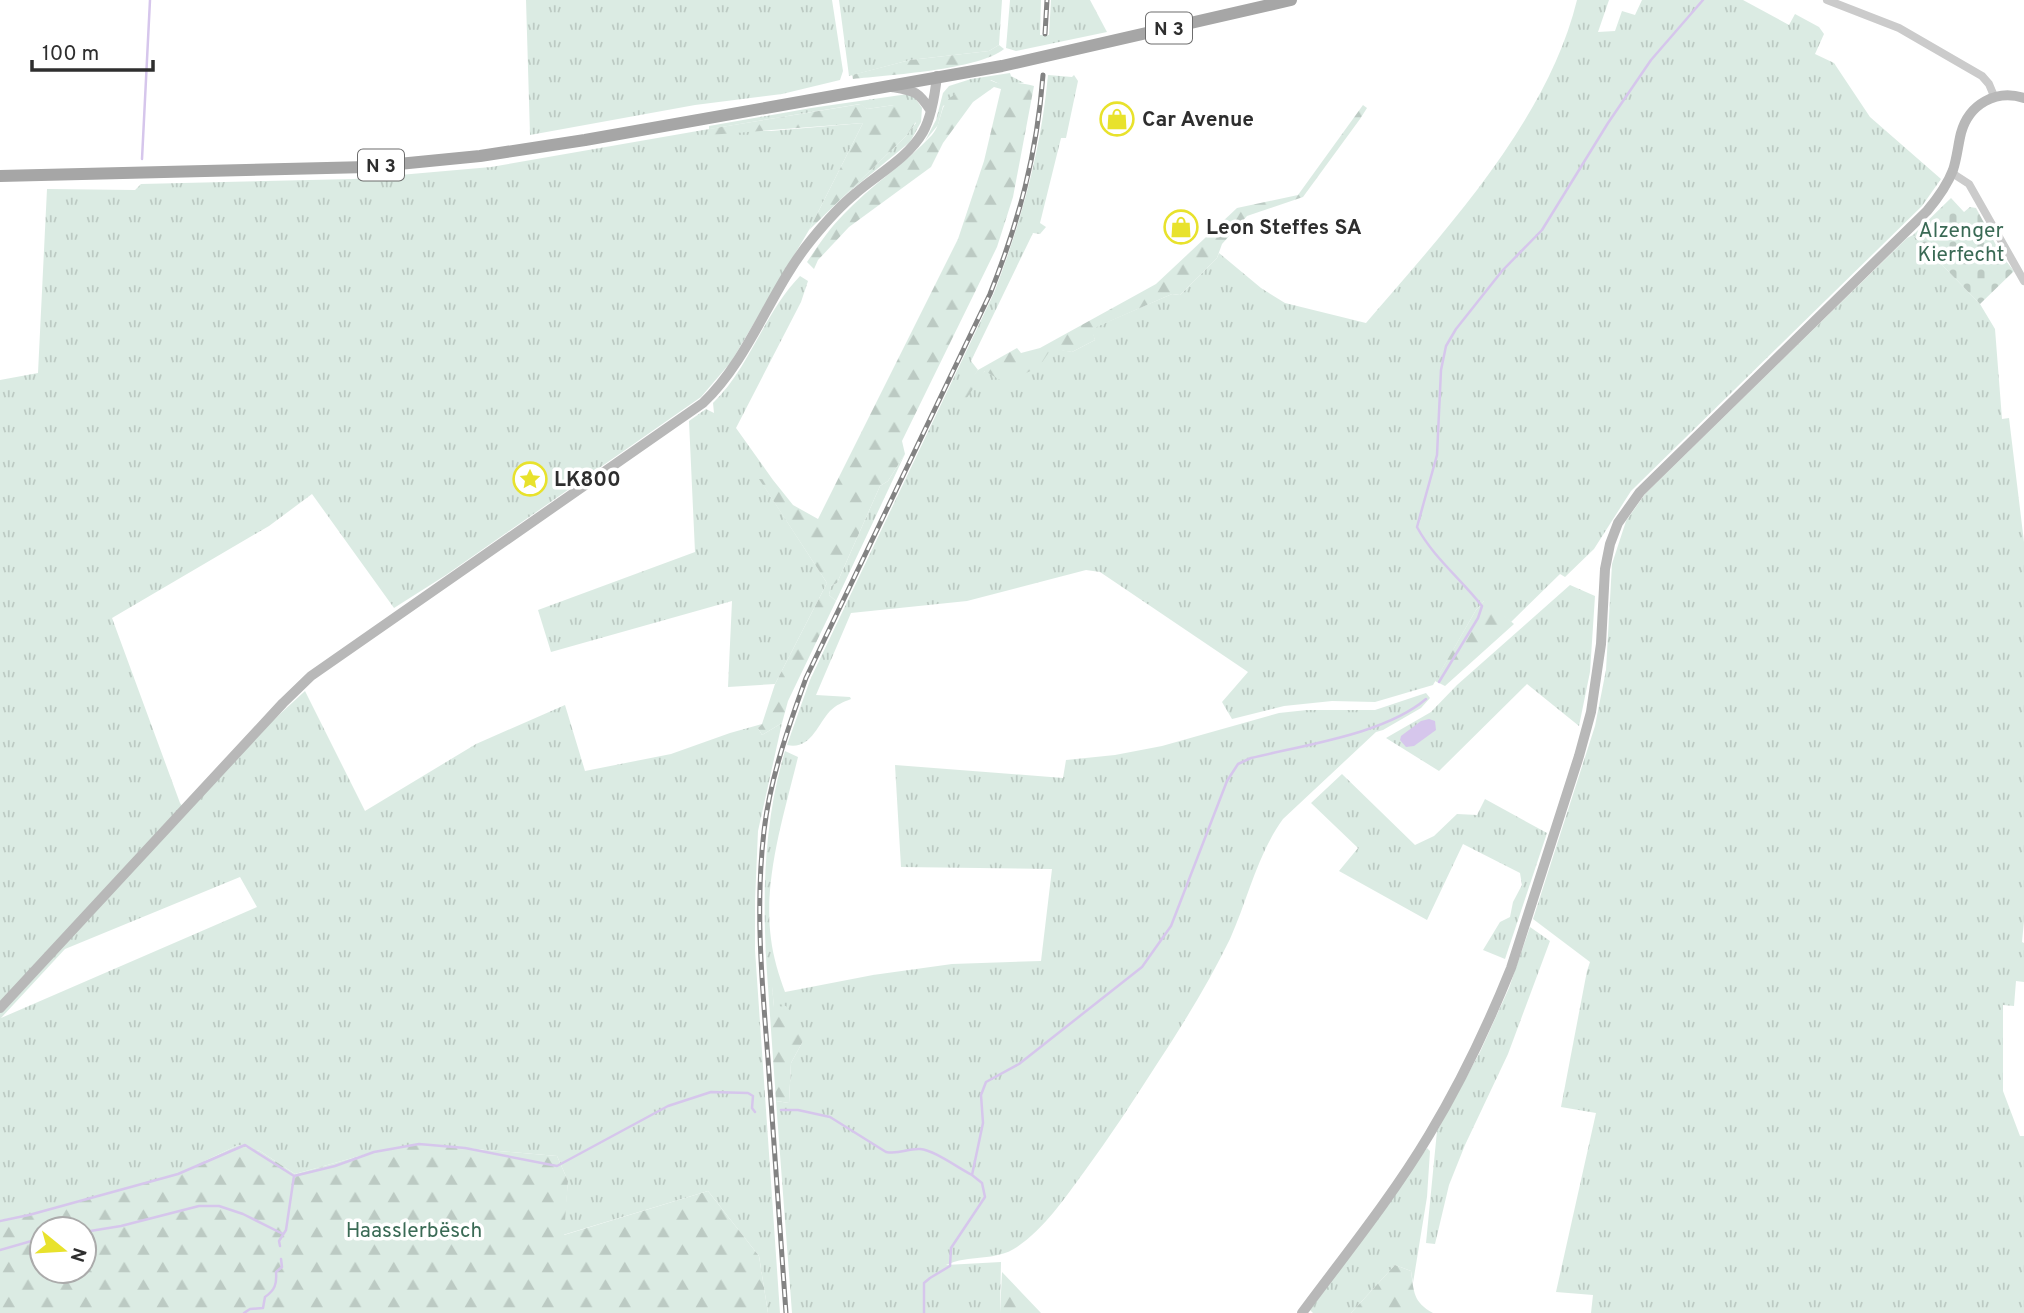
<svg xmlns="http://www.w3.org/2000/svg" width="2024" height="1313" viewBox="0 0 2024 1313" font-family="Overpass,sans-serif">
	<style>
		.grass { fill: url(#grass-tufts); fill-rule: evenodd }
		.forest { fill: url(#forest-firs); fill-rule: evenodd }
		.cemetery { fill: url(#cemetery-stones) }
		.water { fill: #d6c6ec }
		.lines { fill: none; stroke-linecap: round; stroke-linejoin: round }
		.stream { stroke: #d6c6ec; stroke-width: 2.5 }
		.street { stroke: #cbcbcb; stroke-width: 8 }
		.secondary { stroke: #b8b8b8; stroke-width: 10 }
		.primary { stroke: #a6a6a6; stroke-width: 12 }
		.rail-casing { stroke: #838383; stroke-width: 5 }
		.rail { stroke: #fff; stroke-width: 2.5; stroke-dasharray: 8; stroke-linecap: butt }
		.labels { text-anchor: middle; stroke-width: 7; stroke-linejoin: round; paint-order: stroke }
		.shield { fill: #fff; stroke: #6d6d6d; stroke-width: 2 }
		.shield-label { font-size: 19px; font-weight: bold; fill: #2e2e2e }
		.poi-label { font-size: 21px; font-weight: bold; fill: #2e2e2e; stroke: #fff; text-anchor: start }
		.park-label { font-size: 21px; fill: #3a6a55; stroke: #fff }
	</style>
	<defs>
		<pattern id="grass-tufts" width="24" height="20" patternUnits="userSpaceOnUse" patternTransform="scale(1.75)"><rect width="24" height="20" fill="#dbebe3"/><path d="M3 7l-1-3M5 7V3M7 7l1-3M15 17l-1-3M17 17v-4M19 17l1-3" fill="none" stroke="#bccac3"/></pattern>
		<pattern id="forest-firs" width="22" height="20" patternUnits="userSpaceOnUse" patternTransform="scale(1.75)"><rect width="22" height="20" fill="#dbebe3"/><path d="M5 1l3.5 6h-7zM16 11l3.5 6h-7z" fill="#bccac3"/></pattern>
		<pattern id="cemetery-stones" width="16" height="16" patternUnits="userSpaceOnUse" patternTransform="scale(1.75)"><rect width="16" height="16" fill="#dbebe3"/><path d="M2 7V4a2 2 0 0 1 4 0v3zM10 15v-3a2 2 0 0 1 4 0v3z" fill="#bccac3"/></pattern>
	</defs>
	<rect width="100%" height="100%" fill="#fff"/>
	<path class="grass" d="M526,0H832L843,71L840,80L782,94L695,105L530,135Z
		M839,0H1002L999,45L989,51L910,60L849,76Z
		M1010,0H1041L1040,35H1049L1051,0H1090L1107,32L1016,51L1006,48Z
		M1577,0H1609L1598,32L1615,31L1622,11L1635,15L1642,0H1743L1789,25L1795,14L1819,27L1824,34L1815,54L1834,63L1870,117L1941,179L1922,206L1631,491L1594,549L1565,577L1560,574L1511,622L1484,601L1476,610L1433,685L1375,702L1332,701L1284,706L1232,719L1222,702L1248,672L1100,572L1086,570L967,601L851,613L816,695L850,697L851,699C843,702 836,705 830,711C817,725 811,750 787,745L810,680L994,293C1021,222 1041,151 1048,75L1072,77L1074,75L1078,81L1066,138H1061L1040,223L1046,227L1040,234L1033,233L971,361L978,370L956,403L985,371L1051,348L1072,352L1095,340L1091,329L1172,294L1180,295L1217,258L1219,253L1261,288L1285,303L1366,323C1445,231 1548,120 1577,0Z
		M1010,73L1011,76L1024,83L1004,86L991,80L943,106L938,125L925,141L936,120L943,93L949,86L971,79Z
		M908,94L913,95L922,108L921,122L910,142L844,196L905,137L916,123L894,105L867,109L860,104L710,129L771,131L863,123L809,230L731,362L701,397L446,575L394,608L312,494L269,526L112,618L180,803L186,812L268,725L305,691L365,811L476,744L565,705L585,771L671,754L730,733L762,724L758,728L762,735L782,723L758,831L755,900V950L780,1313H768L759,1256L708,1191L563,1235L568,1181L557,1156L419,1144L374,1152L295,1174L260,1151L238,1145L178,1174L29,1215L0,1220V380L38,373L47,189L135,190L141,184L354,179L491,167L709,129V126L811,108ZM240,877L257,907L1,1018L65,949Z
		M1913,235L1980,304L1995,329L2002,419L2009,418L2024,542V921L2022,942L2024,943V982L2016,981L2014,1006L2003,1005V1091L2020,1136H2024V1313H1591L1593,1295L1556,1292L1596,1113L1561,1107L1587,971L1590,962L1533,919L1595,726L1606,670L1612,564L1626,521L1645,494L1907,238Z
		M800,276L808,281L801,302L736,428L773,480H760L827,583L775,684L728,687L732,601L551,652L538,610L695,552L689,421L706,409L714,413L713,403C750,367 764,313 800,276Z
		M905,454L836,601L829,595L831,586L837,583L880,486L888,481Z
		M1570,585L1595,596L1590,672L1579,726L1527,684L1439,771L1386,738L1431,712L1457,685Z
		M1426,693L1430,698L1421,708L1383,730L1376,732L1283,819C1257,855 1248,899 1230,939C1208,984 1182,1026 1155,1067C1132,1103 1109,1138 1084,1172C1064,1199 1045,1228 1017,1247C995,1262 969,1254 946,1265L1001,1262L1000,1313H792L776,1101L789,1103L791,1063L803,1041L774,1007L772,987H768C762,909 762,827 785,751L798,757C784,815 763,879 771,939C773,956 779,976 785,992L873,975L952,964L1041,961L1052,869L901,867L895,765L1063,778L1066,760L1115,755L1162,746L1279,713L1307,710H1375Z
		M1342,774L1415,845L1434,836L1457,814L1477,815L1485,799L1547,833L1505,959L1483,950L1500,922L1510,917L1513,902L1522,885L1520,873L1463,844L1427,920L1339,871L1358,848L1311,803Z
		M1530,927L1550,941L1508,1054L1465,1145L1449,1185L1435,1244L1426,1243L1437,1131L1480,1052L1509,988Z
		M1427,1148L1430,1151L1427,1197L1413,1283L1411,1271L1395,1265L1351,1313H1313L1310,1310Z"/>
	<path class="forest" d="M999,45L1004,49C978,70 888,75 853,79L852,75L910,60L989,51Z
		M990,80C1009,89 1016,80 1034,86L1013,197L997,247L902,441L905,454L888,481L880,486L837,583L831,586L829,595L836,601L788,701L782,723L762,735L758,728L762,724L775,684L827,583L759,479L773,480L793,505L818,519L958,239L984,161L1001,89L994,87L973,102L943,143L931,167L849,227L818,260L814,269L807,262C818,246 829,229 843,215C870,186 905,164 932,135C942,124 939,106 951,97C962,89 977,82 990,80Z
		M896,98L916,104C920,119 915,125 905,137L809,230L863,123L709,135V129L861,104L867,109L894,105Z
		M1363,105L1367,108L1360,119L1303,197L1247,216L1222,244L1217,258L1180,295L1172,294L1092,329L1095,340L1072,352L1051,349L1039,367L1005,383L985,371L962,405L956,403V385H966L978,370L1017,348L1021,353L1040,348L1156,284L1237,208L1298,195Z
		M1485,600L1514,624L1445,686L1435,681L1476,610Z
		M772,986L774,1007L786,1006L802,1027L803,1041L791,1063L789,1103L776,1101L768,987Z
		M419,1144L557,1156L568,1181L564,1235L708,1191L759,1256L768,1313H0V1220L29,1215L178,1174L238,1145L260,1151L295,1174L374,1152ZM42,1229H84V1271H42Z
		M1395,1265L1411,1271C1414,1292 1413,1302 1433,1313H1351Z
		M1002,1272L1041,1313H1000Z"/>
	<path class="cemetery" d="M1951,198L1964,212L1970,207L1976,208L2002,256L2014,271L1980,304L1913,235Z"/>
	<path class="water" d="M1429,719L1435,721L1436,730L1414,746L1406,747L1400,740L1401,736L1421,721Z"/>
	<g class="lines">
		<path class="stream" d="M142,159L150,0
			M1439,682L1478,618L1482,606C1461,579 1433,557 1417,527L1437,455L1441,370L1446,346L1456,329L1502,271L1542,230L1608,123L1651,60L1703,0
			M781,1110H798L830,1117L886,1152C899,1155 908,1148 920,1149C934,1150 958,1168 972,1175
			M0,1221L29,1215L178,1174L245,1145L294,1176L335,1166L374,1152L419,1144L465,1148L557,1166L668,1106L711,1092L748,1093L753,1096L752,1108L755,1112
			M84,1232L121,1226L199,1206H219L243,1214L283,1234
			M280,1246L279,1241L286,1230L294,1176
			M0,1250L42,1238
			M244,1313L250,1309L263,1308L265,1297C275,1290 277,1284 276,1272L282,1267L281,1259
			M924,1313V1283L930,1278L950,1266L951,1248L985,1197L982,1183L972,1175L983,1123L981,1095L986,1082L1019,1064L1142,967L1171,926L1227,781L1238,764L1251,758C1304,745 1385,734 1426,699"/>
		<path class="street" d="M1827,0L1899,28L1982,76L1989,84L1994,96
			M1952,173L1969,184L2024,281"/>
		<path class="secondary" d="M892,87C915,91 918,91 931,111
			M0,1008L283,703L311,676L703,403C751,357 770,290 812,239C825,223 840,206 856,193C878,174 908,158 923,132C932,116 935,94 937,76
			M1302,1313C1345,1255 1392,1197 1429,1135C1461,1082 1488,1025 1511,968L1579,756L1591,712L1601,644L1605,569L1610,544L1618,523L1640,492L1927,211C1937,199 1947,186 1953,170C1957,158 1958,145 1961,133C1969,104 1996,89 2024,98"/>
		<path class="primary" d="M0,176L368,167L480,156L585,140L1002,66L1291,0"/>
		<defs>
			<path id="rail" d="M1045,34L1047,0
				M786,1313C780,1228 774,1144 768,1059C762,983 755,907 764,831C770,779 788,728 806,678L990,294C1019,221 1037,154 1043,75"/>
		</defs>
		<use href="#rail" class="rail-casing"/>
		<use href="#rail" class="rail"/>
	</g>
	<defs>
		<symbol id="shop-ring" viewBox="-11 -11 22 22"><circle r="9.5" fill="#fff" stroke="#e8e22c" stroke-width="1.5"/><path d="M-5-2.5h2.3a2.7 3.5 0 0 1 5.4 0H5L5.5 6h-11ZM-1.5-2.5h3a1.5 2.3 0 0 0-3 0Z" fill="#e8e22c"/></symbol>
		<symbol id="sight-ring" viewBox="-11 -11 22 22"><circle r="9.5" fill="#fff" stroke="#e8e22c" stroke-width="1.5"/><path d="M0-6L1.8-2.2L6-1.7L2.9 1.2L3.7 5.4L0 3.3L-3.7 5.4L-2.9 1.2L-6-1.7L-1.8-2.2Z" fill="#e8e22c"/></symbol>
	</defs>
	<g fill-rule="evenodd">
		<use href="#shop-ring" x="1098" y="100" width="38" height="38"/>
		<use href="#shop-ring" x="1162" y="208" width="38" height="38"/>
		<use href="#sight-ring" x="511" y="460" width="38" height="38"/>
	</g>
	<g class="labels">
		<g class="shield">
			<rect x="1146" y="12.5" width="46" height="31" rx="5"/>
			<rect x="358" y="149.5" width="46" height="31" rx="5"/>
		</g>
		<g class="shield-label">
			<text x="1169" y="35">N 3</text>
			<text x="381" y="172">N 3</text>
		</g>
		<g class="poi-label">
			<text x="1142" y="126">Car Avenue</text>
			<text x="1206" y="234">Leon Steffes SA</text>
			<text x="554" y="486">LK800</text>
		</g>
		<g class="park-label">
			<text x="1961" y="237">Alzenger<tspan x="1961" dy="24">Kierfecht</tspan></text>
			<text x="414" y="1237">Haasslerbësch</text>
		</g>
	</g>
	<g transform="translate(63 1250) rotate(108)"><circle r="33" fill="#ffffff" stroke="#ababab" stroke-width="2"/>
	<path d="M0-5L12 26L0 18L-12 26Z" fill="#e8e22c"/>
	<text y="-10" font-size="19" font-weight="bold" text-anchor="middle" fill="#2e2e2e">N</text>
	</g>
	<path d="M32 60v10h121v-10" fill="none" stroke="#2e2e2e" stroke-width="3.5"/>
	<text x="42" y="60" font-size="21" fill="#2e2e2e" stroke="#ffffff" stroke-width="5" paint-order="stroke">100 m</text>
</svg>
